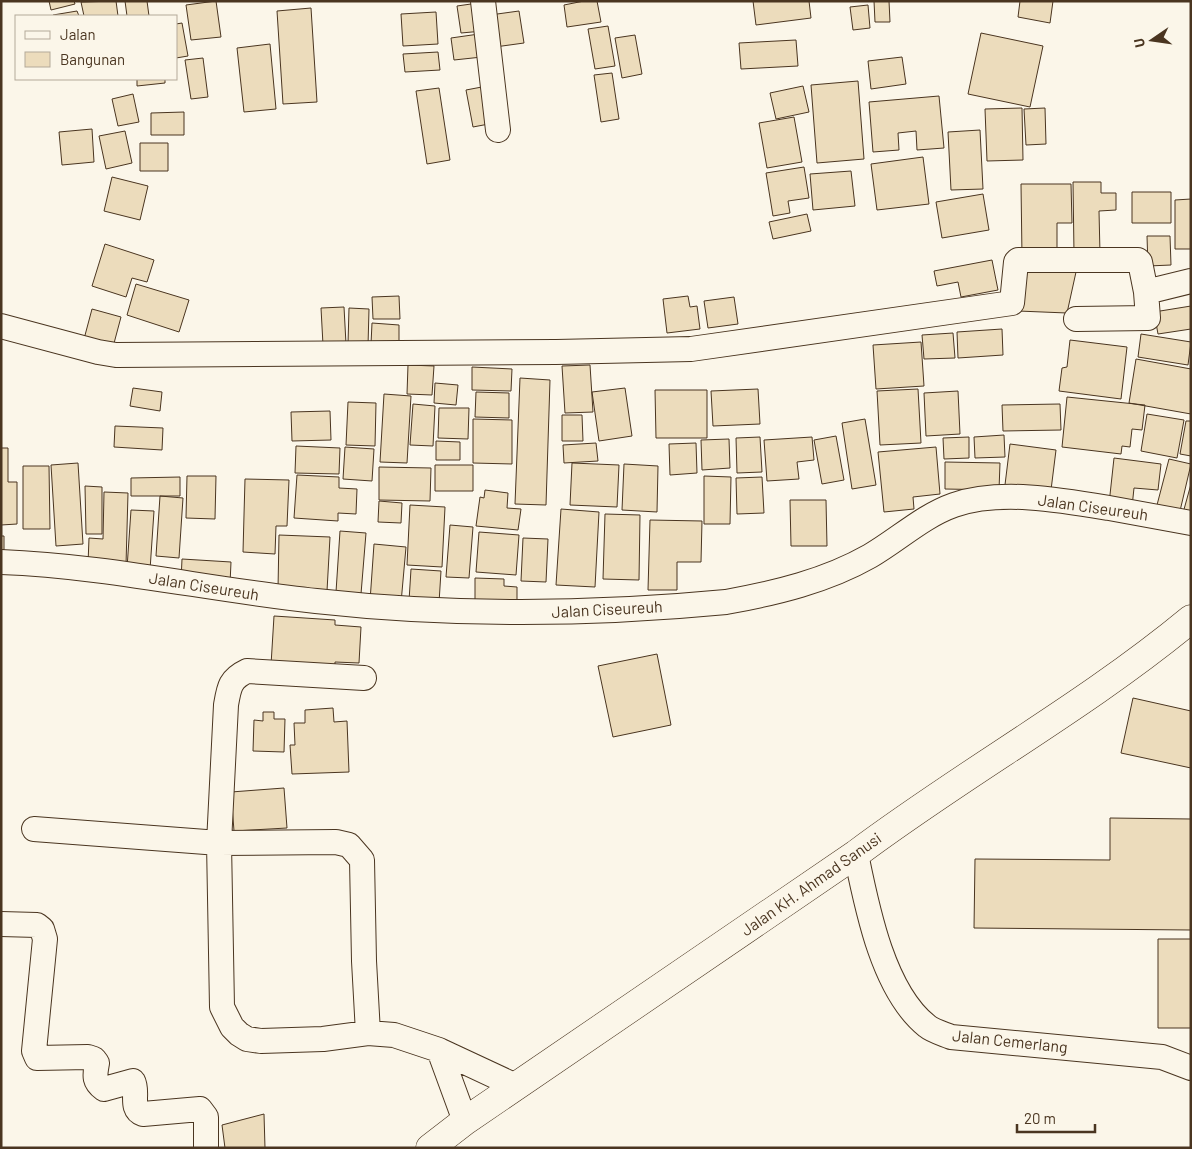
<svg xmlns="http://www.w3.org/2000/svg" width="1192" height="1149" viewBox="0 0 1192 1149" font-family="Barlow,sans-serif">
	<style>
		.building { fill: #ecdcbc; stroke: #4a3520 }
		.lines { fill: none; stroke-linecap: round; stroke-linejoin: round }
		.minor-casing { stroke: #4a3520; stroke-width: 26 }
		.trunk-casing { stroke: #4a3520; stroke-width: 29 }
		.minor { stroke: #fbf6e9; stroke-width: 24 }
		.trunk { stroke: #fbf6e9; stroke-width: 28 }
		.labels { text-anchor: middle; stroke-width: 4; stroke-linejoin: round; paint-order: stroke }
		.street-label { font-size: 16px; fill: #4a3520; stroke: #fbf6e9 }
	</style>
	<rect width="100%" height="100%" fill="#fbf6e9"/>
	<path class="building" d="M49,1H74L75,4L51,10Z
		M116,1L118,16H84L81,2Z
		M125,1H147L149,16H127Z
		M216,1L221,37L191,40L186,5Z
		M584,1H597L601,22L567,27L564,5Z
		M753,1H809L811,18L756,25Z
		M874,1H889L890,22H875Z
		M1020,1H1053L1050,23L1018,17Z
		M478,3L483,31L461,33L457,6Z
		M868,5L870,28L853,30L850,7Z
		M311,8L317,102L283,104L277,11Z
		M77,11L79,16H53V15Z
		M519,11L524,43L495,47L490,15Z
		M436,12L438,44L403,46L401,14Z
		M182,23L188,56L176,58V24Z
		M608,26L615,66L595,69L588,29Z
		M981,33L1043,46L1030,107L968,94Z
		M479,34L482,57L454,60L451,38Z
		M635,35L642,74L622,78L615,38Z
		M796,40L798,66L741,69L739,43Z
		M270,44L276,109L244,112L237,48Z
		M438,52L440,70L405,72L403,54Z
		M902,57L906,84L871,89L868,61Z
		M203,58L208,97L191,99L185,60Z
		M612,73L619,119L601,122L594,75Z
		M137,79H165V83L137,86Z
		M858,81L864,159L817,163L811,85Z
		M487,86L494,123L473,127L466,90Z
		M803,86L809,112L776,119L770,93Z
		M439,88L450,160L427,164L416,91Z
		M133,94L139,122L118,126L112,99Z
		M939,96L944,148L917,150L916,131L898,133L899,150L873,152L869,102Z
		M1022,108L1023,160L987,161L985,109Z
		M1045,108L1046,144L1026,145L1024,109Z
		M184,112V135H151V113Z
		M794,117L802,162L767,168L759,123Z
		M92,129L94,162L62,165L59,132Z
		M980,130L983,189L951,190L948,132Z
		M125,131L132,163L106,169L99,136Z
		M140,143H168V171H140Z
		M923,157L929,204L877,210L871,164Z
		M804,167L809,198L788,201L790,213L773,216L766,173Z
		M851,171L855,206L813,210L810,174Z
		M112,177L148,186L140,220L104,211Z
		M1073,182H1101V193H1116V210L1099,211L1100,254H1074Z
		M1021,184H1071L1072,223H1057V256L1022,257Z
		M1132,192H1171V223H1132Z
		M983,194L989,230L942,238L936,202Z
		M1191,199V249H1175V200Z
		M807,214L811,231L773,239L769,222Z
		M1147,236H1170L1171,265L1148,266Z
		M105,244L154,260L147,282L132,278L126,297L92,286Z
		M992,260L998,290L961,297L958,282L937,286L934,271Z
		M1026,263L1076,272L1067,313L1018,311Z
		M136,284L189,300L179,332L127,315Z
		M399,296L400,319H373L372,297Z
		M688,296L690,307L697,306L700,329L667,333L663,299Z
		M734,297L738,324L708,328L704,301Z
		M1191,306V329L1158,334L1154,312Z
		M344,307L346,344L323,345L321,308Z
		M349,308L369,309L368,346L348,344Z
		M92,309L121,317L113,347L84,339Z
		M372,323L399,325V346L371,344Z
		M1002,329L1003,355L958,358L957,332Z
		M953,333L955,358L924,359L922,335Z
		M1141,334L1191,342L1188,365L1138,357Z
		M1070,340L1127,347L1121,399L1059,391L1062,368L1067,367Z
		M921,342L924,386L876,389L873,345Z
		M1136,359L1191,369V414L1129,403Z
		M408,365L434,366L432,395L407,394Z
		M590,365L593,412L565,413L562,366Z
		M472,367L512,369L511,391L472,390Z
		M520,378L550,380L546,505L515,504Z
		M435,383L458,385L456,405L434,403Z
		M133,388L162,392L160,411L130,406Z
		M625,388L632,436L599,441L592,392Z
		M758,389L760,424L713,426L711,391Z
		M918,389L921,443L880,445L877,391Z
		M655,390H707V438H656Z
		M958,391L960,434L926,436L924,393Z
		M476,392L509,393V418L475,417Z
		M384,394L411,396L407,463L380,462Z
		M1067,397L1145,405L1142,430L1132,429L1130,447L1122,446L1121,454L1062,447Z
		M348,402L376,403L375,446L346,445Z
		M413,404L435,406L433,446L410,445Z
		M1060,404L1061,430L1003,431L1002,405Z
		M439,408H469L468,439L438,438Z
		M330,411L331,440L292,441L291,412Z
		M1147,414L1184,420L1177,458L1141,451Z
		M562,415H582L583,441H562Z
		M473,419L512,420V464L473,463Z
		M865,419L876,485L852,489L842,423Z
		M1186,421H1191V456L1180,454Z
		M115,426L163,428L162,450L114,447Z
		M1004,435L1005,457L975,458L974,437Z
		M836,436L844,480L822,484L814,440Z
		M760,437L762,472L737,473L736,438Z
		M812,437L814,460L797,462L799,479L767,481L764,440Z
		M969,437V458L944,459L943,438Z
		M729,439L730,468L702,470L701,440Z
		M436,441L460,442V460H436Z
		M596,443L598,461L564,463L563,445Z
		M696,443L697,473L670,475L669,444Z
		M1010,444L1056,450L1050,498L1004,493Z
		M296,446L340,448L339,474L295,473Z
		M345,447L374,449L372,481L343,479Z
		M936,447L940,494L913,497L914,509L884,512L878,452Z
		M1,448H8V482H17V524L1,525Z
		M1114,458L1161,464L1158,490L1134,488L1132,507L1109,504Z
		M1169,459L1191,464L1180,511L1157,505Z
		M945,462L1000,463L999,490L945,489Z
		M78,463L83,544L56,546L51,465Z
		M572,463L619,465L617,507L570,505Z
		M624,464L658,466L657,512L622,510Z
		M435,465H473V491H435Z
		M23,466H49L50,529H23Z
		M379,467L431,468L430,501L379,500Z
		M297,475L339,477V488L357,489L356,514L338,513V521L294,518Z
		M187,476H216L215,519L186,518Z
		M704,476L731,477L730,524H704Z
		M180,477V496H131V478Z
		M762,477L764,513L737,514L736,478Z
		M245,479L289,480L287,526H276L275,554L243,552Z
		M1191,484V515L1183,513Z
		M85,486L102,487V534H86Z
		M485,490L508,493L507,508L521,509L518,530L476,526L480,497L484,498Z
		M104,492L128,493L126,565L88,564L89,538L103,539Z
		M160,496L183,498L179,558L156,556Z
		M790,500H826L827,546H791Z
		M379,501L402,503L401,523L378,522Z
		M410,505L445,507L442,567L407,565Z
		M561,509L599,512L595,587L556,585Z
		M131,510L154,511L150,570L127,568Z
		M605,514L640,515L639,580L603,579Z
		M650,520L702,521L701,562H677V590H648Z
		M450,525L473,527L469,578L446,577Z
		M340,531L366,533L361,594L336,592Z
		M479,532L519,535L516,575L476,572Z
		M279,535L330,537L327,591L278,589Z
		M1,536H4V550H1Z
		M523,538L548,539L546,582L521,581Z
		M374,544L406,547L401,603L370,601Z
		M182,559L231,562L230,584L181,581Z
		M411,569L441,571L439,603L409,601Z
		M475,578L504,579V586L517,587V605L475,603Z
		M274,616L335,620V625L361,627L359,663L335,662V670L271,665Z
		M657,654L671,725L613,737L598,666Z
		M1133,698L1191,711V768L1121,753Z
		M333,708L334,722L347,721L349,772L292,774L290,745H295L294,723H305V710Z
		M263,712H274V719H285L284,752L253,751L254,720L263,721Z
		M284,788L287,828L234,831L231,792Z
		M1110,818L1191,819V930L974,928L975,859L1110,860Z
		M1158,939H1191V1028H1158Z
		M264,1114L265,1148H225L222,1125Z"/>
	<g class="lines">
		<defs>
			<path id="minor" d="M483,1L498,130
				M1076,319L1148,318L1146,292L1191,281
				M1,326L98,352L116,355L556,352L691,349L1012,303L1016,262L1018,260H1138L1140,262L1146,292
				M1,562C107,566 211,590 316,601C452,616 590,615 726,602C776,593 826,581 870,556C899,539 923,516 954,505C1000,489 1062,500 1109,508C1136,513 1163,518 1191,523
				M364,678L247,671C230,679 229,687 226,705L219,843L222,1007L232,1027L239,1034L247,1039L261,1041L323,1039L368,1033L394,1035L439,1050L516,1086
				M34,829L219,843L336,842L349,845L362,860L364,961L368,1033
				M856,854C867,908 883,991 927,1026C933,1031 944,1034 951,1037L1162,1057L1191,1068
				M1,924L37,925L42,929L45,939L34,1051L37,1058L88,1057L94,1059L97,1063C95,1075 93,1081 104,1089L133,1081C139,1092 129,1109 143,1114L200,1109L206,1117V1148
				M439,1050L465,1121"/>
			<path id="trunk" d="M430,1148L465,1121L856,854C965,772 1086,706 1191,619"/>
		</defs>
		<use href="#minor" class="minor-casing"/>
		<use href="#trunk" class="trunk-casing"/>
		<use href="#minor" class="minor"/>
		<use href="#trunk" class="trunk"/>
	</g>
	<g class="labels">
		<g class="street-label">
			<text transform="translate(1093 507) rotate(8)" y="6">Jalan Ciseureuh</text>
			<text transform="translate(204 586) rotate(9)" y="6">Jalan Ciseureuh</text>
			<text transform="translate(607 609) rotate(-3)" y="6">Jalan Ciseureuh</text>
			<text transform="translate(811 884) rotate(-35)" y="6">Jalan KH. Ahmad Sanusi</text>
			<text transform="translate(1010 1041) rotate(6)" y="6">Jalan Cemerlang</text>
		</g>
	</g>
	<rect width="1192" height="1149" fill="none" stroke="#4a3520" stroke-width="5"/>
	<rect x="15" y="15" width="162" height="65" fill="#fbf6e9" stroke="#b4a999"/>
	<rect x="25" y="31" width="25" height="8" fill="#fbf6e9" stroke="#b4a999"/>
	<text x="60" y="40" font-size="15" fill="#4a3520">Jalan</text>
	<rect x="25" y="52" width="25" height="15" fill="#ecdcbc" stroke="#b4a999"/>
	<text x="60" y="65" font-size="15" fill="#4a3520">Bangunan</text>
	<g transform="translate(1152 40) rotate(257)" stroke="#fbf6e9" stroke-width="4" paint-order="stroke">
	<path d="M0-4L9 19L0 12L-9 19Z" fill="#4a3520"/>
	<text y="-8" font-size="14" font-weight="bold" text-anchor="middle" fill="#4a3520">U</text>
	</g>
	<path d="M1017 1124v8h78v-8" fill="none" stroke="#4a3520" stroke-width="2.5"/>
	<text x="1024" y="1124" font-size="15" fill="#4a3520" stroke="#fbf6e9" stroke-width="4" paint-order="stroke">20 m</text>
</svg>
